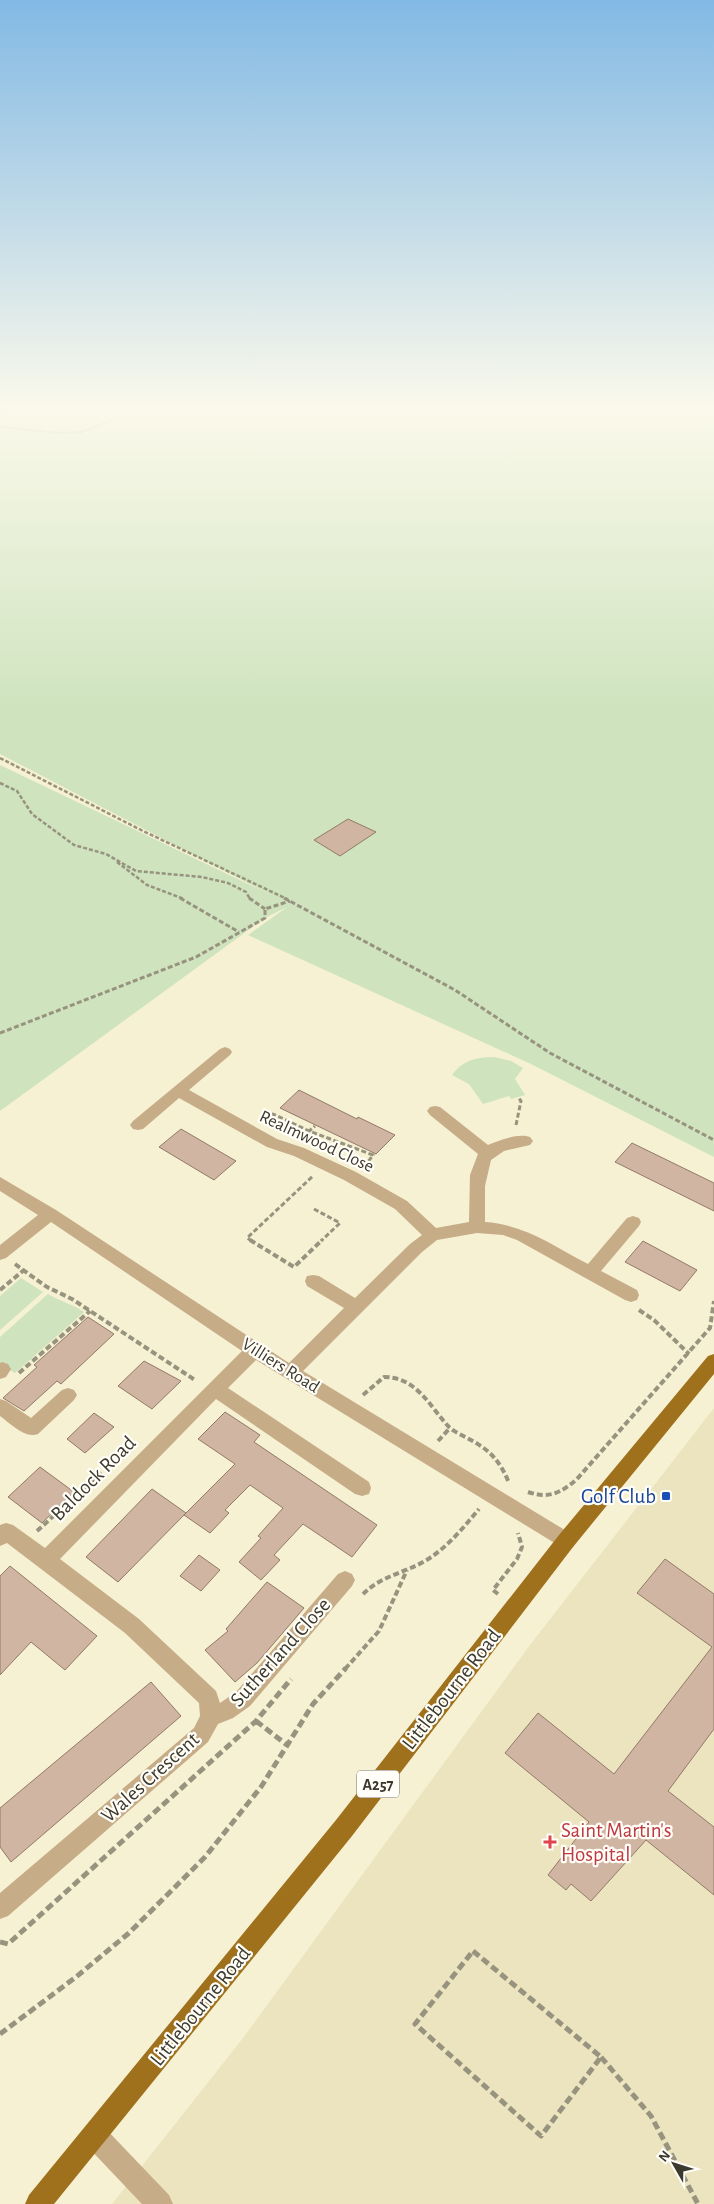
<svg xmlns="http://www.w3.org/2000/svg" width="714" height="2204" viewBox="0 0 714 2204" font-family="'Alegreya Sans',sans-serif">
	<style>
		.built { fill: #ebe4bf }
		.green { fill: #cee3be }
		.building { fill: #cfb5a2; stroke: #927a68 }
		.lines { fill: none; stroke-linecap: round; stroke-linejoin: round }
		.path-far4 { stroke: #97937f; stroke-width: 2; stroke-dasharray: 3 1; stroke-linecap: butt }
		.path-far3 { stroke: #97937f; stroke-width: 2.5; stroke-dasharray: 4 2; stroke-linecap: butt }
		.path-far2 { stroke: #97937f; stroke-width: 3; stroke-dasharray: 5 2.5; stroke-linecap: butt }
		.path-far1 { stroke: #97937f; stroke-width: 4; stroke-dasharray: 6 3; stroke-linecap: butt }
		.path { stroke: #97937f; stroke-width: 5; stroke-dasharray: 8 4; stroke-linecap: butt }
		.minor { fill: #c6ac87; fill-rule: evenodd }
		.major { fill: #a0711d; fill-rule: evenodd }
		.transit-dot { fill: #1a4fb4; stroke: #fffef8; stroke-width: 2 }
		.health-dot { fill: #e0444e; stroke: #fffef8; stroke-width: 2 }
		.labels { text-anchor: middle; stroke-width: 4.5; stroke-linejoin: round; paint-order: stroke }
		.shield { fill: #fffef8; stroke: #76746b; stroke-width: 1 }
		.shield-label { font-size: 16px; font-weight: bold; fill: #3c392e }
		.street-label { font-size: 18px; fill: #3c392e; stroke: #fffef8 }
		.near-street-label { font-size: 21px; fill: #3c392e; stroke: #fffef8 }
		.near-transit-label { font-size: 21px; fill: #164399; stroke: #fffef8; text-anchor: end }
		.near-health-label { font-size: 21px; fill: #be3a42; stroke: #fffef8; text-anchor: start }
	</style>
	<rect width="100%" height="100%" fill="#f6f1d3"/>
	<path class="built" d="M714,1408V2204H112L243,2038L530,1645Z"/>
	<path class="green" d="M0,408H714V1157L531,1064L248,935L287,907L265,918L0,1111V765L269,894L0,754Z
		M494,1057L511,1061L523,1068L515,1079L525,1095L511,1099L509,1096L483,1104L469,1084L452,1075C463,1060 477,1057 494,1057Z
		M21,1278L43,1292L0,1330V1296Z
		M48,1294C60,1301 72,1304 84,1312L15,1373L0,1364V1337Z"/>
	<path class="building" d="M348,819L376,832L340,856L314,840Z
		M299,1090L357,1119L358,1117L395,1135L376,1154L280,1108Z
		M181,1129L236,1161L214,1180L159,1147Z
		M632,1143L714,1183V1211L615,1162Z
		M643,1241L697,1270L680,1291L625,1262Z
		M88,1317L114,1334L61,1384L57,1381L24,1411L3,1398L37,1367L34,1365Z
		M144,1361L181,1381L152,1409L118,1386Z
		M225,1412L260,1435L254,1442L377,1525L352,1557L303,1524L274,1555L280,1560L261,1580L239,1562L261,1538L258,1536L283,1508L250,1485L225,1510L229,1513L210,1533L184,1515L235,1464L198,1439Z
		M94,1413L114,1427L85,1453L67,1439Z
		M40,1467L74,1492L42,1523L8,1497Z
		M152,1489L186,1513L118,1582L86,1557Z
		M199,1555L220,1570L201,1591L180,1576Z
		M665,1559L714,1594V1729L668,1791L714,1827V1895L646,1840L591,1901L571,1884L566,1890L548,1875L589,1822L505,1753L538,1713L614,1774L712,1647L637,1593Z
		M10,1566L97,1636L65,1670L31,1642L0,1675V1576Z
		M267,1582L304,1608L257,1663L235,1682L205,1650L228,1631L226,1629Z
		M151,1682L181,1716L11,1862L0,1847V1808Z"/>
	<g class="lines">
		<path class="path-far4" d="M0,414L14,408
			M0,427L58,433L82,432L112,420"/>
		<path class="path-far3" d="M0,758L143,831L287,899
			M0,783L17,791L32,814L74,845L106,854L136,871L202,877L228,883L246,892L250,899
			M117,862L147,885L184,899"/>
		<path class="path-far2" d="M180,898L239,932
			M249,898L265,909
			M284,898L455,990L550,1053L714,1140
			M0,1033L196,957L265,918V909L290,901
			M266,1120L273,1114L309,1131L373,1155L365,1166
			M516,1125L521,1101L518,1097
			M308,1132L315,1126
			M314,1209L340,1223L321,1241
			M252,1241L247,1238L313,1176"/>
		<path class="path-far1" d="M250,1240L294,1267L322,1240
			M15,1264L47,1287L72,1299L195,1380
			M0,1290L24,1270
			M639,1310L654,1320L689,1354
			M19,1373L90,1311
			M363,1395L384,1377C417,1377 430,1407 449,1427C454,1432 462,1435 469,1439C490,1450 500,1461 509,1483
			M438,1441L450,1428
			M528,1492C549,1499 561,1493 577,1479L710,1328L714,1301
			M37,1531L103,1471
			M363,1594C381,1576 404,1573 425,1561C447,1548 463,1528 479,1509
			M498,1594L493,1590L517,1559L522,1547L518,1533
			M345,1669L379,1631L407,1570"/>
		<path class="path" d="M256,1721L287,1745
			M0,1942L8,1944L256,1721L291,1679
			M473,1951L601,2057L541,2136L415,2024Z
			M0,2034L76,1977L129,1933L205,1857L261,1787L313,1704L346,1668
			M601,2057L651,2116L698,2204"/>
		<path class="minor" d="M225,1047L230,1049L232,1052L230,1055L189,1090L277,1139L304,1148L356,1172L407,1201L436,1228L469,1222L470,1175L478,1154L430,1115L427,1111L430,1107L435,1106L440,1107L488,1145C500,1140 518,1133 530,1137L533,1141L530,1145L504,1151L491,1160L485,1186V1222C523,1224 554,1246 588,1264L627,1218L633,1216L639,1218L641,1222L639,1226L601,1271L637,1290L639,1295L637,1300L631,1302L625,1300L517,1240L503,1235L477,1233L437,1240L422,1252L303,1371L573,1535L576,1541L573,1547L566,1550L256,1360L228,1388L369,1482L371,1488L369,1494L362,1496L355,1494L216,1399L60,1559L139,1619L216,1691L220,1703L236,1692L338,1574L345,1571L352,1574L355,1580L352,1586L250,1706L233,1718L218,1724L208,1742L8,1916L0,1919V1893L194,1728L200,1716L199,1703L125,1633L7,1543L0,1546V1525L6,1523L13,1525L45,1548L242,1351L51,1222L6,1258L0,1260V1245L38,1215L0,1191V1177L56,1210L289,1363L344,1308L307,1286L305,1281L307,1276L313,1275L319,1276L355,1298L410,1244L422,1235L395,1209L344,1180L294,1156L267,1147L179,1098L143,1129L138,1130L133,1129L130,1125L133,1121L220,1049Z
			M2,1362L8,1364L11,1369L6,1377L0,1379V1363Z
			M68,1388L74,1390L77,1395L74,1400L38,1434C25,1439 11,1424 0,1416V1399L6,1401L31,1418L62,1390Z
			M95,2124L104,2127L169,2195L173,2204H142L86,2145L83,2136L86,2127Z"/>
		<path class="major" d="M714,1354V1374L573,1547L352,1836L54,2204H25L29,2195L336,1820L559,1535L708,1356Z"/>
	</g>
	<linearGradient id="sky" x2="0" y2="1"><stop stop-color="#82b9e4"/><stop offset="0.57" stop-color="#fbf9eb"/><stop offset="1" stop-color="#fbf9eb" stop-opacity="0"/></linearGradient>
	<rect width="714" height="716" fill="url(#sky)"/>
	<rect class="transit-dot" x="661" y="1491" width="10" height="10" rx="2.5"/>
	<path class="health-dot" d="M547.5 1834.5h5v5h5v5h-5v5h-5v-5h-5v-5h5z"/>
	<g class="labels">
		<rect class="shield" x="357" y="1770.5" width="42" height="27" rx="4"/>
		<g class="shield-label">
			<text x="378" y="1790">A257</text>
		</g>
		<g class="street-label">
			<text transform="translate(317 1141) rotate(25)" y="6">Realmwood Close</text>
			<text transform="translate(281 1365) rotate(32)" y="6">Villiers Road</text>
		</g>
		<g class="near-street-label">
			<text transform="translate(93 1478) rotate(-45)" y="7">Baldock Road</text>
			<text transform="translate(280 1652) rotate(-48)" y="7">Sutherland Close</text>
			<text transform="translate(451 1689) rotate(-52)" y="7">Littlebourne Road</text>
			<text transform="translate(150 1777) rotate(-42)" y="7">Wales Crescent</text>
			<text transform="translate(200 2006) rotate(-51)" y="7">Littlebourne Road</text>
		</g>
		<g class="near-transit-label">
			<text x="656" y="1503">Golf Club</text>
		</g>
		<g class="near-health-label">
			<text x="561" y="1837">Saint Martin's<tspan x="561" dy="24">Hospital</tspan></text>
		</g>
	</g>
	<g transform="translate(674 2164) rotate(309)" stroke="#fffef8" stroke-width="4" paint-order="stroke">
	<path d="M0-4L9 19L0 12L-9 19Z" fill="#3c392e"/>
	<text y="-8" font-size="14" font-weight="bold" text-anchor="middle" fill="#3c392e">N</text>
	</g>
</svg>
